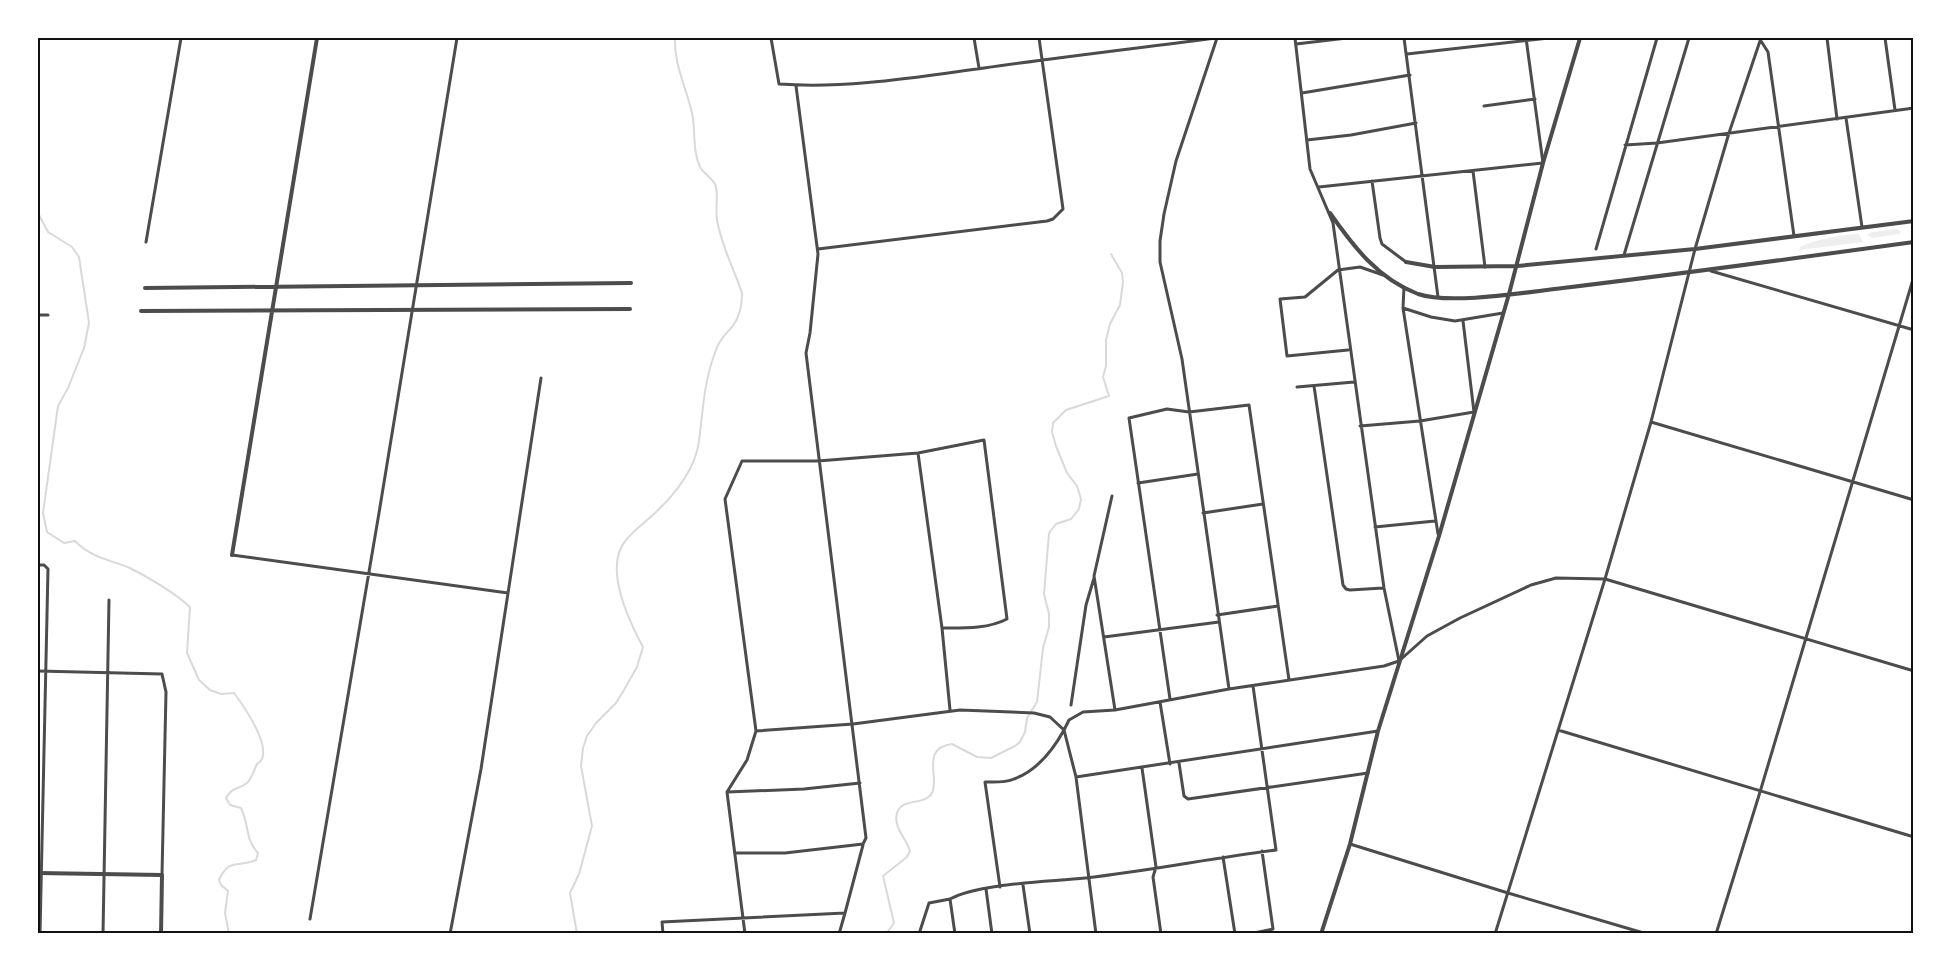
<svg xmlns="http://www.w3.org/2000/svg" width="1951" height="971" viewBox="0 0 1951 971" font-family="'Golos Text',sans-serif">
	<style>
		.green { fill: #eee }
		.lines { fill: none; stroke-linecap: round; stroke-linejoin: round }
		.stream { stroke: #d9d9d9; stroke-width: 2 }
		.minor { stroke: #4c4c4c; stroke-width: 3 }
		.tertiary { stroke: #4c4c4c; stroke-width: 4 }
		.neatline { fill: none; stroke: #111; stroke-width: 2 }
	</style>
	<rect width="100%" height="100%" fill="#fff"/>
	<path class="green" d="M1897,229L1901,232L1899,234L1872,238L1867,235L1872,232Z
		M1859,234L1863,242L1799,250L1800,247C1816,239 1841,235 1859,234Z"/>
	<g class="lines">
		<path class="stream" d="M38,213L48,232L72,247L79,257L89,323L84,348L68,388L58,406L43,513L47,532L64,543L75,541C92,558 108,559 130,568C148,577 175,593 190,607L187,653L199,680L210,690L221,694L234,693C243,705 277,753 257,764C254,770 252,778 247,783C238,790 233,786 226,798L230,805L241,808C250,827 244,837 258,853L256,860C239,868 229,857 219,880L221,885L228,891L225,913L229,934
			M577,934L570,893L579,874L592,826L581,766L583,748L587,736L596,723L616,703L624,690L637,667L643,647C629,621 603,567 626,540C635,529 647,521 656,512C669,500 682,484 690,469C700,450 699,437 702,416C704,394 708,370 716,350C719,340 725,335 731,328C739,319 742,305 742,293C734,269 721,245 717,220C715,210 719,191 715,184C711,177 704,174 700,167C692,150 696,131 692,113C686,87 674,65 675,38
			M886,934L894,923L883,876L907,857L910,851C906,838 893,827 897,813C902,797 925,806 932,793C940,778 920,748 952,744L977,757L991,758L1015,746L1020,742L1025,732L1027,718L1037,702L1043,648L1049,627V614L1044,594L1049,533L1056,524L1071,519L1079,509L1081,499L1077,486L1067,473L1056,446L1052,432L1053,423L1066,410L1109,396L1103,377L1106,366V340L1110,324L1120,305L1123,282L1122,273L1111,254"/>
		<path class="minor" d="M771,38L779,84C847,89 917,77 984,68C1061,57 1138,48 1216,38
			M974,38L979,68
			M1217,38L1176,161L1164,214L1160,241V262L1182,359L1229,689
			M1295,38L1310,169L1333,223L1384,588L1399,661
			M1404,38L1438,297
			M1827,38L1837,119
			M1885,38L1895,110
			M1761,41L1768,52L1794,236
			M1296,44L1347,38
			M1407,54L1549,38
			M1302,93L1410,75
			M1484,106L1535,99
			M1846,118L1862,227
			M1307,140L1351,135L1416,123
			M1625,145L1657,143L1914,108
			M1473,171L1485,267
			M1372,181L1380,238L1382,244L1406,262
			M1319,187L1543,163L1526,38
			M146,242L181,38
			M818,249L1047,221L1053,219L1063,209L1039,38
			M1596,249L1657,38
			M1624,255L1689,38
			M1711,271L1914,330
			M1404,287L1403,308L1438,534
			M1403,308L1431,317L1455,321L1503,313
			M38,315H48
			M1348,350L1287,356L1280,299L1305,297L1338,270L1360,267L1383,275
			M1314,386L1343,585L1346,589L1350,590L1383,588
			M1297,387L1354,382
			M1651,422L1914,500
			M1360,426L1420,421L1474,412L1463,321
			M918,453L942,628L950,710
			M1138,483L1198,474
			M1112,496L1094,576L1115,710
			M1203,513L1263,504
			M1375,527L1435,521
			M232,555L508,593
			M38,565H44L48,569L40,934
			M1217,615L1278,606
			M1104,637L1219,622
			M38,671L162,674L166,692L162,875
			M1170,699L1129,418L1167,409L1189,412L1249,405L1289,680
			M1160,702L1170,764
			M1071,705L1086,605L1094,578
			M1558,730L1914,837
			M756,731L853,724L960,710L1034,713L1050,717L1064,730C1053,750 1036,771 1014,779C1005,783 994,782 985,782L1000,887
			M1179,763L1184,796L1188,799L1368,773
			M1142,768L1156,867L1153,877L1161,934
			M1076,777L1378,731
			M727,792L804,789L860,783
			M1350,844L1508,893L1647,934
			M736,853H785L863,844L866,838L806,353L810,333L818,254L796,86
			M1223,857L1235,934
			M1023,885L1030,934
			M986,889L992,934
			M310,919L379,513L457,38
			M103,934L109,600
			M450,934L481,769L541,378
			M663,934L662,922L845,913L863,845
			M745,934L727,792L747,760L756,731L725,499L742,461H818L918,453L984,440L1007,619C988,629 963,628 942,628
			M839,934L845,913
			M919,934L929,903L950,899
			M955,934L950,899C980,883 1049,882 1085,878C1149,871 1212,858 1276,850L1253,686
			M1096,934L1076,777L1064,730L1069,720L1083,712L1115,710L1229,689L1384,666L1399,661L1427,636L1460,618L1531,585L1556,578L1605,579L1914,671
			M1249,934L1273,929L1262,851
			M1495,934L1605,579L1651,422L1695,249L1729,133L1761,38
			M1716,934L1760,792L1914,276"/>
		<path class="tertiary" d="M1330,213C1353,246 1378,279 1418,294C1451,305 1527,292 1563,288C1680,274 1797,258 1914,242
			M1406,262L1435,267L1517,266L1695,249L1914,221
			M145,288L631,283
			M141,311L630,309
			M232,555L317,38
			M38,873L162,875L161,934
			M1321,934L1350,844L1378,731L1439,536L1509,294L1543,163L1580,38"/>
	</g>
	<rect width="1951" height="971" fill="none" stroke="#ffffff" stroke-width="78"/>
	<rect x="39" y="39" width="1873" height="893" class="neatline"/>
</svg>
